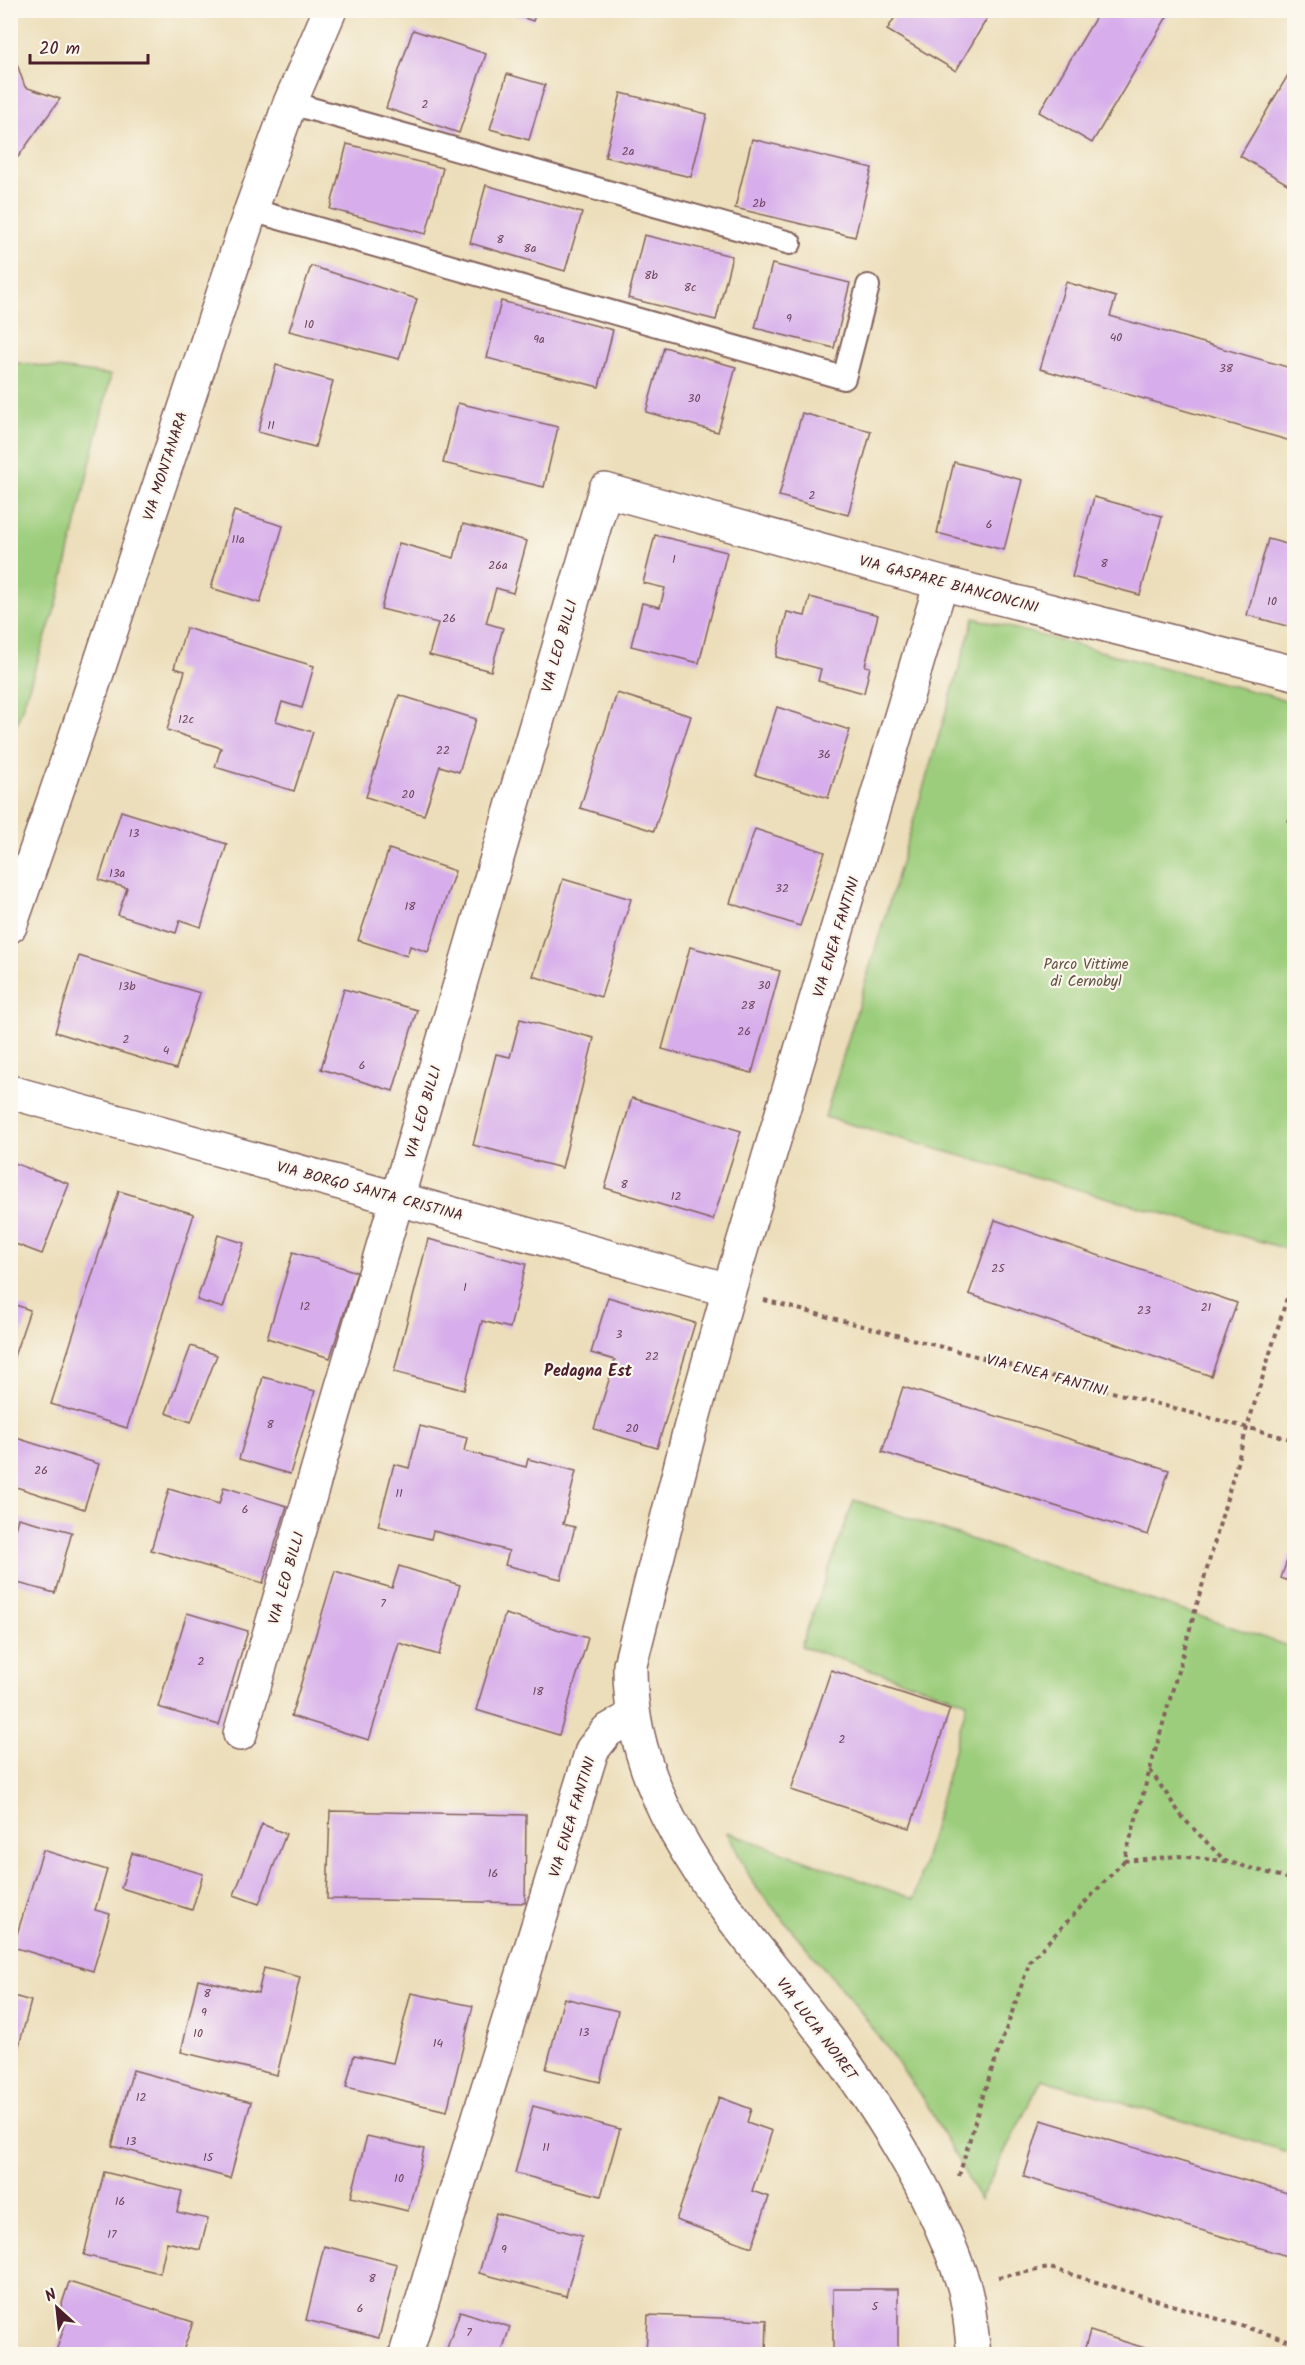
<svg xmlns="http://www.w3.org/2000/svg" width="1305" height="2365" viewBox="0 0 1305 2365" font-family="Kalam,sans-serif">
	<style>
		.green { fill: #9ccd7c; stroke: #737654; stroke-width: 1.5 }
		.building { fill: #d7aeeb }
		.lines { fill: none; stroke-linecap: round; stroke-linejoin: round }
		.lane-casing { stroke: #83625d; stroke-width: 26 }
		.street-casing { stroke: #83625d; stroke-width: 36 }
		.primary-casing { stroke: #83625d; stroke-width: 36 }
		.path { stroke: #83625d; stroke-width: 4; stroke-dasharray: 4.5 4.5; stroke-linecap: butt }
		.lane { stroke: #fff; stroke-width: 22 }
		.street { stroke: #fff; stroke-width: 33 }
		.primary { stroke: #fff; stroke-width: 33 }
		.labels { text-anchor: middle; stroke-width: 4.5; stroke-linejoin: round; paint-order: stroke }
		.number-label { font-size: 12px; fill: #6d435b }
		.street-label { font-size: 15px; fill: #4a1f2b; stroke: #fbf7ec }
		.park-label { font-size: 15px; fill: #635343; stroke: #fbf7ec }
		.neighbourhood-label { font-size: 16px; font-weight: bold; fill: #4a1f2b; stroke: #fbf7ec }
	</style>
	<rect width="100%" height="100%" fill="#fbf7ec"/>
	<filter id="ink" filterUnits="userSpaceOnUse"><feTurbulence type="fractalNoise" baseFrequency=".0167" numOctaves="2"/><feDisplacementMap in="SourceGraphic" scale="12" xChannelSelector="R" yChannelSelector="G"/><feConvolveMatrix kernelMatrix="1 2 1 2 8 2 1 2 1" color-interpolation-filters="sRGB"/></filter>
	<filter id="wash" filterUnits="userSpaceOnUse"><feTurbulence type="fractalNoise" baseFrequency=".008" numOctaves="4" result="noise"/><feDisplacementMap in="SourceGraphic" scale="24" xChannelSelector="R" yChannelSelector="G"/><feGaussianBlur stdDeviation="1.35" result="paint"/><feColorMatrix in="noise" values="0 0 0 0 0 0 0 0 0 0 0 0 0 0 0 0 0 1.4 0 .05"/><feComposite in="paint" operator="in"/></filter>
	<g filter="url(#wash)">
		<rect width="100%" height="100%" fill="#ecdeba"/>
		<path class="green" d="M11,362L111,375L58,600L11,741Z
			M974,618L1294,702V1251L825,1117Z
			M854,1500L1294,1648V2154L1042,2079L980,2200L924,2100L861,2012L754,1885L727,1832L914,1899L967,1702L801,1646Z"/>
		<g id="blocks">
			<path class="building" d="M502,10H537L533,21Z
				M899,10H992L956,71L887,30Z
				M1100,10H1171L1092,143L1039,112Z
				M413,30L486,54L459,133L386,108Z
				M10,44L25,87L60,99L18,157L10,153Z
				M1294,65V188L1240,156Z
				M507,74L545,85L529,140L490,129Z
				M621,93L707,114L691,177L605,157Z
				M752,139L872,168L855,237L735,208Z
				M347,144L443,168L426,234L330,209Z
				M486,185L582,213L565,271L470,243Z
				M644,235L732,256L716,320L628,298Z
				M772,264L850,283L834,348L755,328Z
				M311,266L417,299L399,359L289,331Z
				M1066,282L1116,297L1110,316L1294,369V442L1040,369Z
				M501,301L613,330L599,387L487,358Z
				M664,347L736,367L718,432L646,412Z
				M276,365L333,381L315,447L258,432Z
				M458,403L558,427L544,487L443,463Z
				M802,413L871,431L848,515L779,496Z
				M954,462L1022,480L1004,550L937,533Z
				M1094,497L1162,516L1140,595L1072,577Z
				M234,511L283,526L260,603L211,588Z
				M463,524L527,541L513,593L496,588L486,623L503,628L491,671L429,655L438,623L381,609L399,543L454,558Z
				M655,535L727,552L699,663L631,646L642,603L660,607L665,588L643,583Z
				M1268,539L1294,546V628L1247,615Z
				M810,597L878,615L865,666L870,667L864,693L818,681L821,669L776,657L787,612L805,616Z
				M186,628L314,666L302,708L282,702L276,721L313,732L294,791L215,767L221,748L167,730L185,671L174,668Z
				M617,693L691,716L654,831L580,808Z
				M399,695L476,719L459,772L440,766L424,815L366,797Z
				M777,707L850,730L828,798L755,775Z
				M121,811L227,844L201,927L180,920L176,933L118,915L127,888L99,880Z
				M755,829L825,852L800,926L730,903Z
				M389,849L455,871L428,952L410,946L407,956L358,940Z
				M563,879L631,899L601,997L533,976Z
				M690,947L780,971L752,1073L662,1049Z
				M79,956L200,993L176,1069L55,1032Z
				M344,989L417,1010L393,1091L321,1069Z
				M520,1019L594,1038L562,1168L473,1145L496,1054L510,1057Z
				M632,1098L741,1131L713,1220L605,1188Z
				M14,1163L69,1184L42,1254L10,1242V1172Z
				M119,1191L194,1214L127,1428L51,1404Z
				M995,1220L1237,1303L1211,1376L969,1294Z
				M218,1235L244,1243L223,1308L197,1300Z
				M428,1239L526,1264L510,1328L482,1321L464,1390L394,1372Z
				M293,1252L357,1272L330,1358L267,1338Z
				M608,1297L695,1323L657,1448L594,1429L615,1360L591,1353Z
				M10,1303L30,1310L11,1365H10Z
				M191,1346L217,1355L191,1422L166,1413Z
				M263,1377L315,1391L290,1474L239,1459Z
				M903,1387L1169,1470L1148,1535L882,1452Z
				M420,1426L467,1438L464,1451L526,1467L528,1459L576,1471L563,1524L575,1527L561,1579L505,1565L509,1551L433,1531L431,1539L378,1526L394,1464L409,1468Z
				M10,1436L99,1464L84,1509L10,1485Z
				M224,1487L287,1506L263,1583L151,1550L169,1489L219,1504Z
				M18,1518L72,1532L55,1593L10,1581V1548Z
				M1294,1540V1583L1281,1578Z
				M399,1566L460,1585L439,1655L399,1643L369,1740L291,1716L335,1571L392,1588Z
				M187,1613L248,1631L219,1725L158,1707Z
				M505,1614L588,1638L559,1735L476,1710Z
				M831,1670L950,1709L910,1828L791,1790Z
				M330,1811L526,1815L525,1903L327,1899Z
				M262,1824L286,1834L259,1904L234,1895Z
				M43,1850L107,1870L95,1910L110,1914L93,1971L13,1947Z
				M132,1853L203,1874L192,1910L121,1888Z
				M264,1968L300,1977L277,2075L181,2052L198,1979L258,1993Z
				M411,1993L473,2006L447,2111L346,2087L354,2055L393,2063Z
				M10,1995L31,2001L11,2076H10Z
				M564,1998L618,2011L600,2082L546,2069Z
				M133,2070L251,2102L230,2178L112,2146Z
				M719,2097L751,2109L747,2122L772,2131L752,2191L769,2197L752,2247L676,2220Z
				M533,2106L620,2129L601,2196L515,2173Z
				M1041,2120L1294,2195V2258L1024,2177Z
				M367,2136L424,2149L408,2211L351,2197Z
				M104,2172L182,2191L177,2212L208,2219L200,2250L167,2242L160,2273L84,2255Z
				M496,2213L582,2236L566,2296L479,2273Z
				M324,2246L397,2264L379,2338L306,2320Z
				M69,2282L193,2322L182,2354H55L65,2325L56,2322Z
				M833,2289H898V2354H833Z
				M460,2311L510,2327L501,2354H445Z
				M648,2315L767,2320L766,2354H646Z
				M1090,2331L1164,2354H1083Z"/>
		</g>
	</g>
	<g filter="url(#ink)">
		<use href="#blocks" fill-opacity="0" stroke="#83625d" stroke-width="1.5"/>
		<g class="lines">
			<defs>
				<path id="lane" d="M290,103L790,243
					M251,210L844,378L868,286"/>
				<path id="street" d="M941,583L729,1290L690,1429L630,1665C628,1823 755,1937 840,2056C890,2126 936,2201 963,2283C970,2305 971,2331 974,2354
					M10,1092L729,1290
					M240,1734L605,490L941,583L1294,673
					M406,2354L592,1750L607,1731L633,1716"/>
				<path id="primary" d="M10,926L78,730L251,210L290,103L330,10"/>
			</defs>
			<use href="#lane" class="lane-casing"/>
			<use href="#street" class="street-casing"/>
			<use href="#primary" class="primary-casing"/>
			<path class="path" d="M1288,822L1294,818
				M764,1300L1294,1440
				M1150,1770L1183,1818L1225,1861L1294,1880
				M1124,1861L1178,1856L1224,1861
				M959,2176L981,2101L1030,1961L1124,1861L1247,1428L1294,1275
				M998,2277L1050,2268L1294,2342"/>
			<use href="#lane" class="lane"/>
			<use href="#street" class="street"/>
			<use href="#primary" class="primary"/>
		</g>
	</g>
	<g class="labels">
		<g class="number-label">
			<text x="425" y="108">2</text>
			<text x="628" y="155">2a</text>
			<text x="759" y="207">2b</text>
			<text x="500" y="243">8</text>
			<text x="530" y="252">8a</text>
			<text x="651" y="279">8b</text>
			<text x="690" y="291">8c</text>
			<text x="789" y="322">9</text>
			<text x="309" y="328">10</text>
			<text x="1116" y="341">40</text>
			<text x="539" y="343">9a</text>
			<text x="1226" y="372">38</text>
			<text x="694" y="402">30</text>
			<text x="271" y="429">11</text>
			<text x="812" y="499">2</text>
			<text x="989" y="528">6</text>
			<text x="238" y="543">11a</text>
			<text x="674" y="563">1</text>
			<text x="1104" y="567">8</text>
			<text x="498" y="569">26a</text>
			<text x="1272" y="605">10</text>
			<text x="449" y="622">26</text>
			<text x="186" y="723">12c</text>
			<text x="443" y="754">22</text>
			<text x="824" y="758">36</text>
			<text x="408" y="798">20</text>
			<text x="134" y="837">13</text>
			<text x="117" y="877">13a</text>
			<text x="782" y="892">32</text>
			<text x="410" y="910">18</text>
			<text x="764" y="989">30</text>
			<text x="127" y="990">13b</text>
			<text x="748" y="1009">28</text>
			<text x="744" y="1035">26</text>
			<text x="126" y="1043">2</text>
			<text x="166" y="1054">4</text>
			<text x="362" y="1069">6</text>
			<text x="624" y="1188">8</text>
			<text x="676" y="1200">12</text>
			<text x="998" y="1272">25</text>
			<text x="465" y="1291">1</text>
			<text x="305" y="1310">12</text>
			<text x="1206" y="1311">21</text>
			<text x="1144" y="1314">23</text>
			<text x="619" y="1338">3</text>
			<text x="652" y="1360">22</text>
			<text x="270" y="1428">8</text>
			<text x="632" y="1432">20</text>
			<text x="41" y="1474">26</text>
			<text x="399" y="1497">11</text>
			<text x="245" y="1513">6</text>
			<text x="383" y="1607">7</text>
			<text x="201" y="1665">2</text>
			<text x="538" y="1695">18</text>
			<text x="842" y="1743">2</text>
			<text x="493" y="1877">16</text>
			<text x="207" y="1997">8</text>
			<text x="204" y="2016">9</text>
			<text x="584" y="2036">13</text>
			<text x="198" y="2037">10</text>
			<text x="438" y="2047">14</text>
			<text x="141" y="2101">12</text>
			<text x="131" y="2145">13</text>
			<text x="546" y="2151">11</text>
			<text x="208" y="2161">15</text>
			<text x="399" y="2182">10</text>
			<text x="120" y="2205">16</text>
			<text x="112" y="2238">17</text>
			<text x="504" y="2253">9</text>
			<text x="372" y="2282">8</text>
			<text x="875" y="2310">5</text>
			<text x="360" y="2312">6</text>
			<text x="469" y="2336">7</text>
		</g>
		<g class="street-label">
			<text transform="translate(165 466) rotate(-72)" y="5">VIA MONTANARA</text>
			<text transform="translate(949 584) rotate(15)" y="5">VIA GASPARE BIANCONCINI</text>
			<text transform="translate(559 646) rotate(-74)" y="5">VIA LEO BILLI</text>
			<text transform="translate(836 937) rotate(-73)" y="5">VIA ENEA FANTINI</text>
			<text transform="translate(423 1112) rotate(-74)" y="5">VIA LEO BILLI</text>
			<text transform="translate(370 1191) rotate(15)" y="5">VIA BORGO SANTA CRISTINA</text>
			<text transform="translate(1047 1375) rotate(15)" y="5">VIA ENEA FANTINI</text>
			<text transform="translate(286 1578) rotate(-74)" y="5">VIA LEO BILLI</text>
			<text transform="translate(572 1817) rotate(-73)" y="5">VIA ENEA FANTINI</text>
			<text transform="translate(817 2029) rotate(53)" y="5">VIA LUCIA NOIRET</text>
		</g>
		<g class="park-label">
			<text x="1086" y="969">Parco Vittime<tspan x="1086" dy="17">di Cernobyl</tspan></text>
		</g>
		<g class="neighbourhood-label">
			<text x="588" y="1376">Pedagna Est</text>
		</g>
	</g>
	<rect width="1305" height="2365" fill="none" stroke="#fbf7ec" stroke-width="36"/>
	<g transform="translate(57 2308) rotate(333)" stroke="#fbf7ec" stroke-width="4.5" paint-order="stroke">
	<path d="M0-4.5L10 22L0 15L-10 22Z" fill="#4a1f2b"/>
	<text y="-9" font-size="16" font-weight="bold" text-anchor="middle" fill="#4a1f2b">N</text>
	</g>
	<path d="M30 54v9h118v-9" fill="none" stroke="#4a1f2b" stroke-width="3"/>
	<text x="39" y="54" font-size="18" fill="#4a1f2b" stroke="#fbf7ec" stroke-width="4.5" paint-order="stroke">20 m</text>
</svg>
